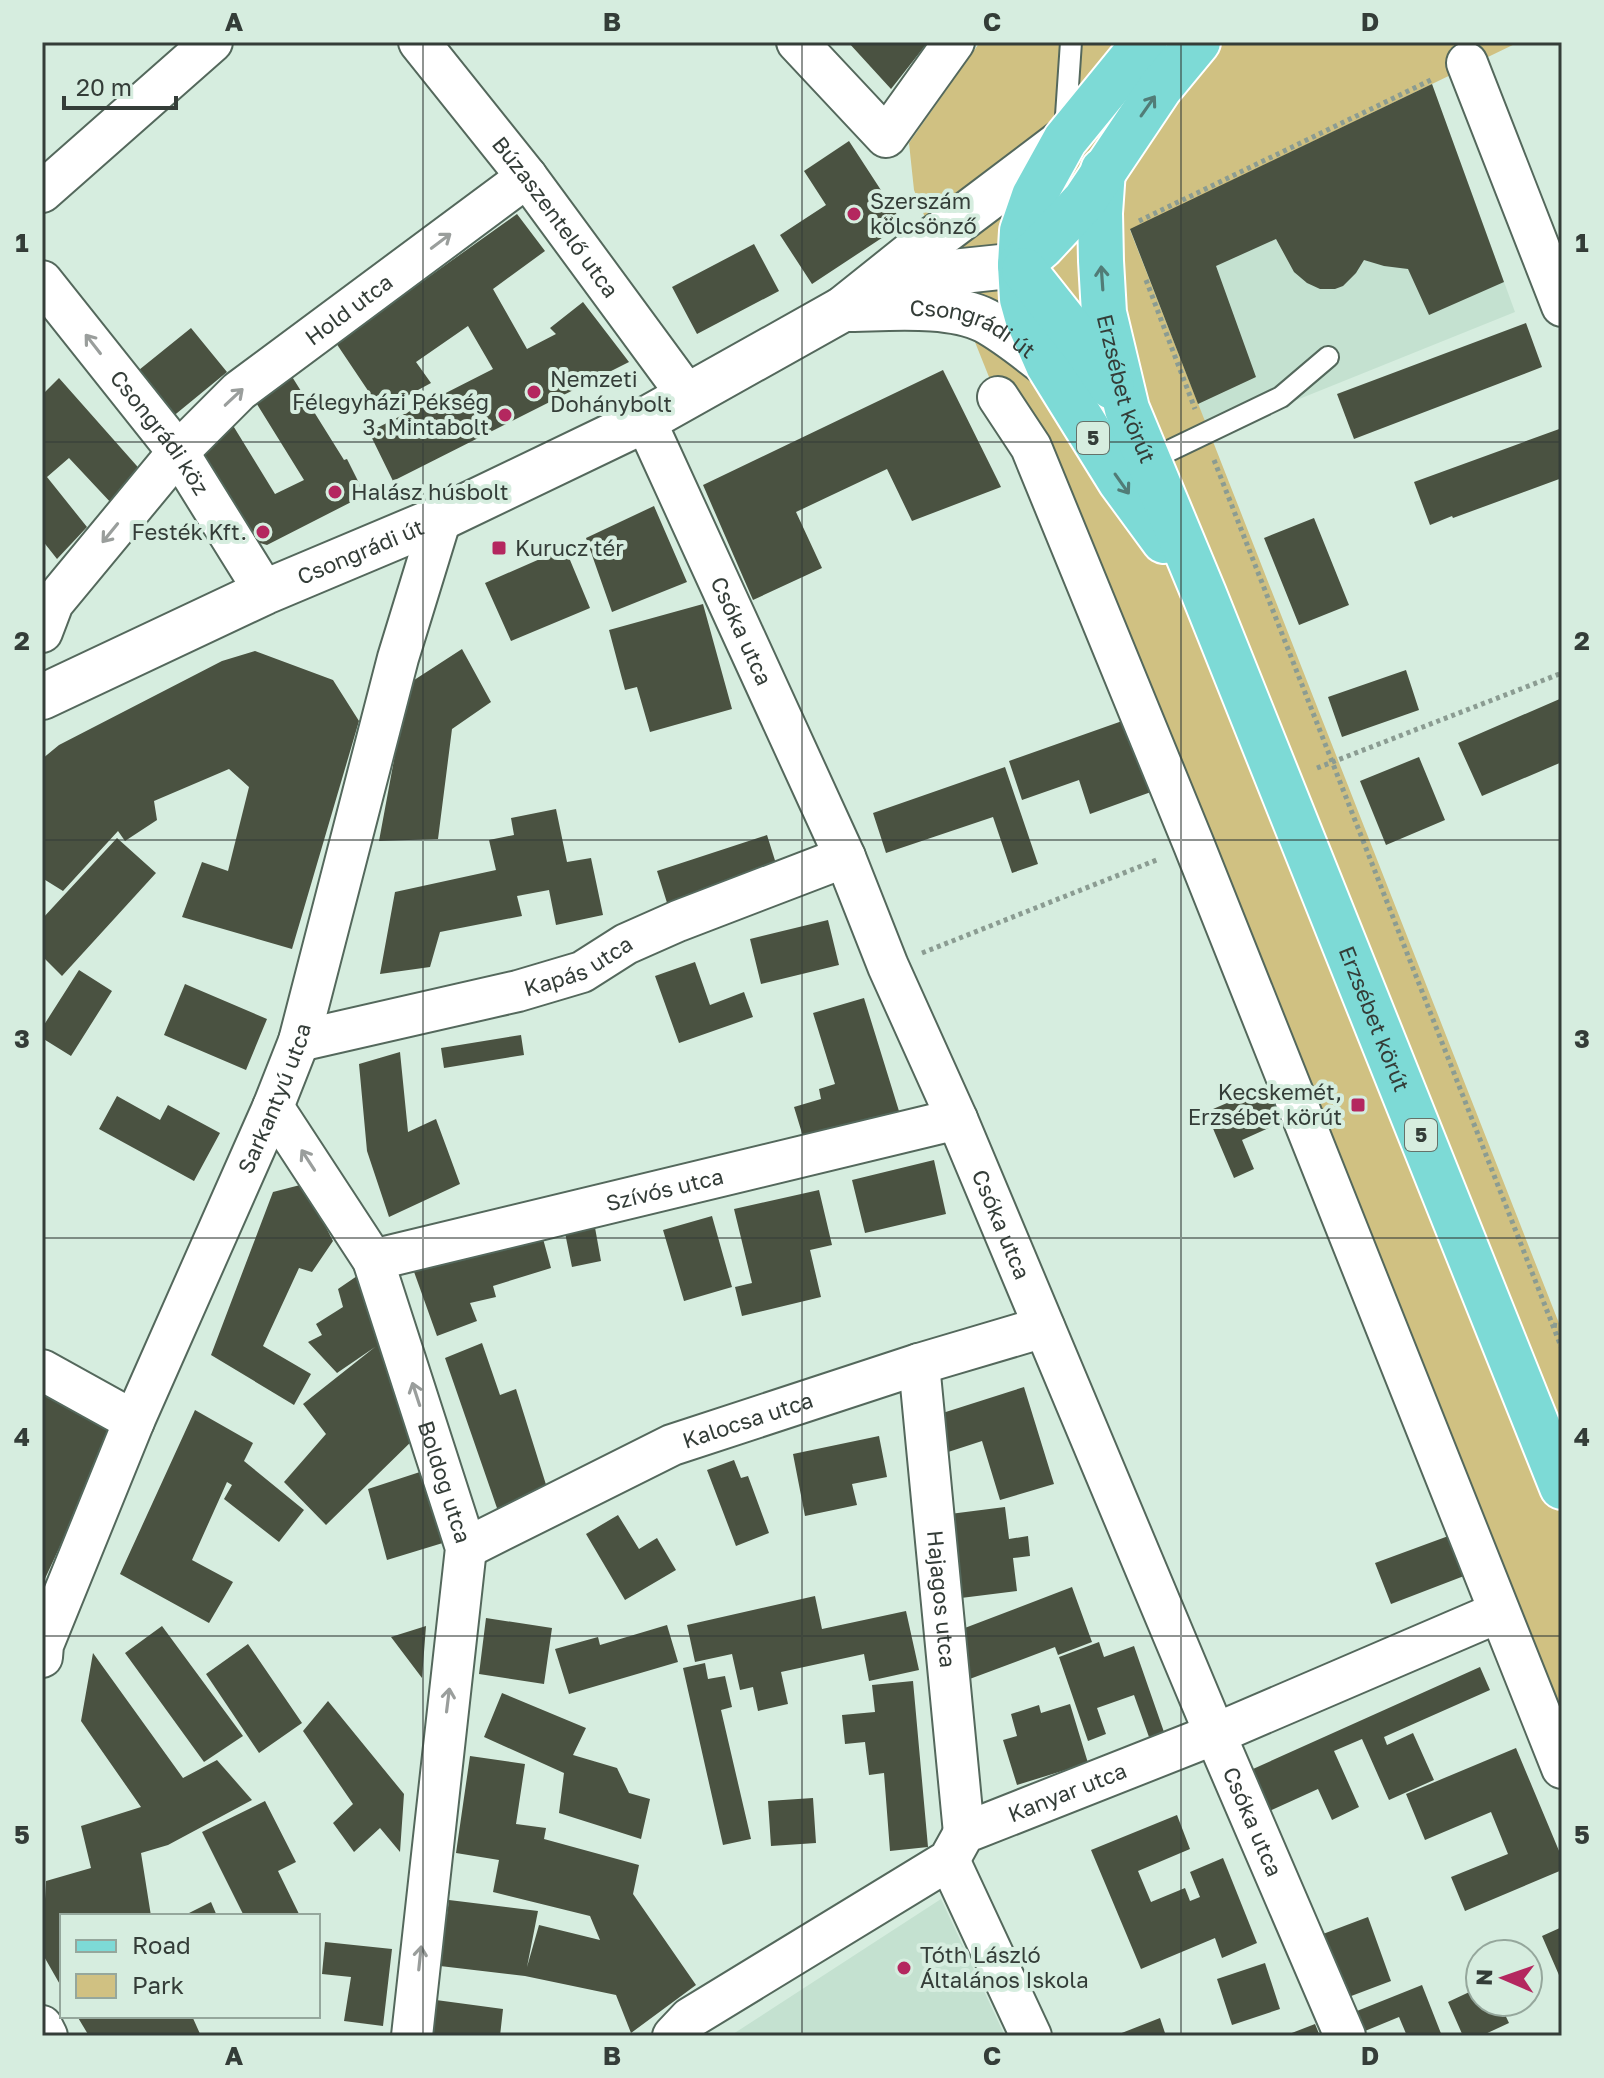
<svg xmlns="http://www.w3.org/2000/svg" width="1604" height="2078" viewBox="0 0 1604 2078" font-family="'Golos Text',sans-serif">
	<style>
		.built { fill: #c4e1d0 }
		.green { fill: #d0c182 }
		.building { fill: #4a5241 }
		.lines { fill: none; stroke-linecap: round; stroke-linejoin: round }
		.service-casing { stroke: #54685c; stroke-width: 24 }
		.minor-casing { stroke: #54685c; stroke-width: 44 }
		.tertiary-casing { stroke: #54685c; stroke-width: 48 }
		.primary-casing { stroke: #fff; stroke-width: 48 }
		.path { stroke: #8b9c92; stroke-width: 5; stroke-dasharray: 4 4; stroke-linecap: butt }
		.service { stroke: #fff; stroke-width: 20 }
		.minor { stroke: #fff; stroke-width: 40 }
		.tertiary { stroke: #fff; stroke-width: 44 }
		.primary { stroke: #7ddad6; stroke-width: 44 }
		.oneway { stroke: #517c77 }
		.oneway2 { stroke: #9a9e9c }
		.grid { fill: none; stroke: #343d38; stroke-width: 2; stroke-opacity: 0.55 }
		.poi-dot { fill: #b4275f; stroke: #d6eddf; stroke-width: 3 }
		.labels { text-anchor: middle; stroke-width: 8; stroke-linejoin: round; paint-order: stroke }
		.shield { fill: #d6eddf; stroke: #65726a; stroke-width: 2 }
		.shield-label { font-size: 20px; font-weight: bold; fill: #343d38 }
		.poi-label { font-size: 22px; fill: #343d38; stroke: #d6eddf; text-anchor: start }
		.street-label { font-size: 22px; fill: #343d38; stroke: #d6eddf }
		.neatline { fill: none; stroke: #343d38; stroke-width: 3 }
		.grid-label { font-size: 26px; text-anchor: middle; font-weight: bold; fill: #343d38 }
	</style>
	<rect width="100%" height="100%" fill="#d6eddf"/>
	<path class="built" d="M1432,84L1515,312L1210,435L1130,229Z
		M941,1899L1005,2036H730Z"/>
	<path class="green" d="M980,42H1519L1130,230L1562,1331V1793L1223,960L914,190L909,143Z"/>
	<path class="building" d="M848,42H928L891,89Z
		M1432,84L1504,282L1429,315L1408,269L1384,266L1364,260L1356,273L1343,286L1335,289H1320L1307,283L1294,272L1276,239L1216,266L1256,377L1198,404L1130,229Z
		M849,141L903,224L812,284L780,235L826,205L804,171Z
		M517,214L545,251L493,289L527,349L556,334L550,328L583,302L629,362L393,481L369,432L493,369L468,326L416,362L431,383L381,410L336,343Z
		M754,244L779,291L697,334L672,287Z
		M1526,323L1542,367L1354,439L1337,394Z
		M191,328L227,372L171,418L134,374Z
		M943,370L1001,487L912,521L887,469L796,512L822,568L753,600L703,485Z
		M291,375L344,460L347,459L365,495L267,545L253,541L194,444L229,419L275,494L304,480L255,401Z
		M59,378L144,474L113,505L69,458L47,477L87,527L57,559L42,540V395Z
		M1562,428V478L1453,518L1452,516L1430,525L1414,482Z
		M654,506L687,582L612,612L586,538Z
		M1314,518L1349,605L1299,625L1264,538Z
		M565,548L590,608L511,641L485,583Z
		M703,604L732,709L650,732L637,687L625,690L609,630Z
		M462,649L491,702L452,729L438,839L379,841L408,684Z
		M255,651L333,680L359,721L292,949L182,917L202,862L228,871L249,787L229,769L154,801L157,820L125,841L118,831L63,891L42,878V759L59,745L222,661Z
		M1406,670L1419,710L1342,737L1328,697Z
		M1562,698V762L1482,796L1458,743Z
		M1125,720L1151,792L1090,814L1079,780L1022,800L1009,761Z
		M1419,757L1445,820L1386,845L1360,781Z
		M1005,767L1038,864L1012,873L993,817L886,853L873,813Z
		M556,809L567,862L591,858L603,915L556,925L549,890L517,896L522,916L440,932L430,967L380,974L395,892L496,870L489,840L514,835L511,818Z
		M767,835L778,870L668,906L657,871Z
		M117,838L156,873L62,976L42,956V919Z
		M828,920L839,965L761,984L750,939Z
		M695,962L710,1005L744,992L753,1017L679,1043L655,976Z
		M79,970L112,991L71,1056L42,1038V1028Z
		M185,984L267,1019L246,1070L164,1035Z
		M864,998L903,1124L808,1153L794,1107L821,1099L819,1089L835,1084L813,1013Z
		M521,1035L524,1055L444,1068L441,1048Z
		M400,1052L408,1132L436,1119L460,1184L389,1217L367,1151L359,1064Z
		M1274,1083L1289,1119L1242,1140L1254,1169L1234,1178L1206,1112Z
		M117,1096L160,1120L168,1105L220,1133L194,1181L99,1129Z
		M934,1160L946,1214L865,1233L852,1180Z
		M304,1184L333,1241L312,1272L299,1268L263,1346L311,1374L294,1405L211,1355L273,1192Z
		M819,1190L832,1245L810,1250L821,1297L742,1316L735,1287L752,1283L734,1209Z
		M712,1216L732,1287L684,1301L663,1230Z
		M594,1222L601,1261L572,1267L564,1228Z
		M542,1235L551,1268L493,1286L496,1297L470,1303L477,1321L437,1336L413,1269Z
		M357,1276L418,1435L326,1525L284,1482L326,1434L303,1404L375,1347L337,1373L308,1342L322,1335L316,1324L343,1307L338,1289Z
		M482,1343L500,1395L516,1389L548,1491L498,1511L445,1358Z
		M1024,1387L1054,1484L1000,1500L982,1441L942,1454L930,1417Z
		M48,1389L116,1426L42,1585V1403Z
		M195,1410L253,1443L244,1461L304,1510L279,1542L224,1499L232,1485L227,1482L192,1560L233,1582L209,1623L120,1574Z
		M879,1436L887,1477L852,1484L857,1505L805,1516L793,1454Z
		M734,1460L741,1478L748,1476L769,1533L736,1546L707,1470Z
		M426,1470L446,1542L387,1560L368,1489Z
		M1005,1507L1009,1539L1028,1536L1030,1556L1013,1558L1017,1591L953,1599L942,1515Z
		M618,1515L639,1549L657,1538L676,1570L625,1600L586,1534Z
		M1462,1531L1477,1571L1391,1604L1375,1563Z
		M1072,1587L1092,1642L1058,1655L1055,1647L967,1680L949,1634Z
		M815,1596L822,1629L906,1611L919,1670L869,1681L864,1654L781,1672L788,1704L758,1711L753,1687L740,1690L732,1654L695,1662L687,1625Z
		M486,1618L552,1628L544,1684L479,1674Z
		M667,1625L678,1662L569,1694L555,1649L598,1637L600,1645Z
		M162,1626L243,1736L204,1762L125,1653Z
		M426,1626L422,1678L391,1637Z
		M1099,1642L1104,1657L1134,1646L1164,1732L1149,1737L1134,1695L1097,1708L1106,1734L1088,1741L1059,1657Z
		M248,1644L302,1723L259,1753L206,1674Z
		M93,1653L183,1778L217,1760L252,1800L168,1845L141,1853L151,1916H62V1988L42,1953L46,1881L91,1868L81,1826L141,1807L81,1721Z
		M705,1663L708,1679L725,1676L732,1707L721,1710L751,1839L723,1845L683,1668Z
		M1480,1667L1490,1690L1384,1737L1387,1745L1413,1733L1434,1780L1389,1800L1362,1739L1334,1751L1359,1807L1332,1820L1318,1789L1263,1814L1244,1773Z
		M913,1681L928,1847L890,1851L884,1773L869,1775L865,1742L845,1744L842,1715L875,1712L872,1685Z
		M502,1693L586,1728L573,1755L617,1768L629,1793L650,1799L641,1839L559,1813L564,1773L484,1737Z
		M328,1701L404,1794L400,1852L380,1828L354,1852L333,1823L353,1804L303,1731Z
		M1070,1704L1088,1763L1017,1785L1003,1740L1017,1736L1011,1714L1039,1705L1041,1713Z
		M1516,1748L1562,1858V1870L1465,1911L1451,1877L1508,1854L1491,1812L1425,1840L1406,1794Z
		M470,1756L525,1764L516,1824L546,1828L544,1839L639,1865L633,1894L696,1985L631,2033L616,1995L525,1976L440,1966L449,1900L538,1911L527,1967L539,1925L600,1940L590,1916L493,1892L499,1860L456,1853Z
		M813,1798L816,1843L771,1846L768,1801Z
		M265,1801L296,1862L278,1871L300,1916H244L202,1832Z
		M1177,1815L1190,1849L1138,1871L1151,1902L1185,1888L1190,1901L1200,1897L1190,1872L1223,1858L1257,1943L1222,1958L1215,1938L1141,1969L1091,1850Z
		M211,1902L217,1916H183Z
		M1368,1917L1391,1981L1338,2001L1315,1937Z
		M1562,1927V1982L1542,1936Z
		M325,1942L392,1949L383,2026L344,2021L351,1977L322,1974Z
		M1265,1963L1280,2009L1232,2025L1217,1979Z
		M1422,1985L1442,2036H1407L1399,2017L1365,2031L1357,2011Z
		M1480,1987V2002H1499L1509,2023L1481,2036H1463L1448,2002Z
		M436,2000L503,2009L500,2036H431Z
		M77,2016H192L201,2036H89Z
		M1160,2018L1166,2036H1114Z
		M1315,2024L1320,2036H1284Z"/>
	<g class="lines">
		<defs>
			<path id="service" d="M1065,130L1071,42
				M1148,461L1281,397L1328,357"/>
			<g id="minor">
				<path id="s1" d="M419,42L527,177L688,396"/>
				<path d="M797,42L886,137L954,42"/>
				<path d="M1467,63L1562,306"/>
				<path d="M42,192L212,42"/>
				<path id="s2" d="M42,281L178,452L265,592"/>
				<path d="M998,397L1031,447L1194,845L1562,1768"/>
				<path id="s3" d="M645,420L845,857L888,966L957,1119L1215,1734L1345,2036"/>
				<path id="s4" d="M42,632L53,603L178,452L239,391L527,177"/>
				<path id="s5" d="M299,1041L518,991L582,972L626,944L678,921L845,857"/>
				<path id="s6" d="M273,1107L373,1260L466,1548L412,2036"/>
				<path id="s7" d="M373,1260L957,1119"/>
				<path id="s8" d="M919,1364L964,1833"/>
				<path d="M42,1370L134,1421"/>
				<path id="s9" d="M466,1548L672,1445L919,1364L1044,1327"/>
				<path id="s10" d="M42,1657L43,1645L134,1421L273,1107L299,1041L398,658L441,518"/>
				<path d="M949,1860L1031,2036"/>
				<path d="M42,2026L47,2036"/>
				<path id="s11" d="M673,2036L690,2018L949,1860L964,1833L1215,1734L1499,1612"/>
			</g>
			<g id="tertiary">
				<path d="M879,296L953,272L1020,265"/>
				<path id="s12" d="M843,309C885,309 949,302 986,321C1008,333 1028,350 1048,365"/>
				<path id="s13" d="M42,697L265,592L441,518L645,420L843,309L913,253L946,230L1065,140"/>
			</g>
			<g id="primary">
				<path d="M1145,42L1065,140L1034,196L1022,231L1020,265L1022,299L1027,317L1048,365L1120,481L1164,541"/>
				<path id="s14" d="M1103,170L1100,213L1101,261L1104,313L1127,409L1204,594L1562,1487"/>
				<path d="M1020,265L1042,246L1085,200L1160,88L1198,42"/>
				<path d="M1024,270L1085,347L1112,387"/>
			</g>
		</defs>
		<use href="#service" class="service-casing"/>
		<use href="#minor" class="minor-casing"/>
		<use href="#tertiary" class="tertiary-casing"/>
		<use href="#primary" class="primary-casing"/>
		<path class="path" d="M1139,221L1433,79
			M1146,280L1195,409
			M1214,460L1562,1349
			M1317,768L1562,673
			M922,953L1159,859
			M1553,1325L1562,1326"/>
		<use href="#service" class="service"/>
		<use href="#minor" class="minor"/>
		<use href="#tertiary" class="tertiary"/>
		<use href="#primary" class="primary"/>
	</g>
	<defs><path id="oneway-shaft" d="M-6 0H5M1.5-3L5.5 0L1.5 3" fill="none" stroke-width="1.6" stroke-linecap="round" stroke-linejoin="round" transform="scale(2)"/></defs>
	<g class="oneway">
		<use href="#oneway-shaft" transform="translate(1148 106) rotate(-55)"/>
		<use href="#oneway-shaft" transform="translate(1102 278) rotate(-94)"/>
		<use href="#oneway-shaft" transform="translate(1122 484) rotate(55)"/>
	</g>
	<g class="oneway2">
		<use href="#oneway-shaft" transform="translate(441 241) rotate(-37)"/>
		<use href="#oneway-shaft" transform="translate(93 344) rotate(-128)"/>
		<use href="#oneway-shaft" transform="translate(234 397) rotate(-43)"/>
		<use href="#oneway-shaft" transform="translate(110 533) rotate(129)"/>
		<use href="#oneway-shaft" transform="translate(308 1160) rotate(-123)"/>
		<use href="#oneway-shaft" transform="translate(416 1394) rotate(-108)"/>
		<use href="#oneway-shaft" transform="translate(448 1700) rotate(-83)"/>
		<use href="#oneway-shaft" transform="translate(420 1958) rotate(-84)"/>
	</g>
	<path class="grid" d="M423,42V2036M802,42V2036M1181,42V2036M42,442H1562M42,840H1562M42,1238H1562M42,1636H1562"/>
	<g class="poi-dot">
		<circle cx="854" cy="214" r="8"/>
		<circle cx="534" cy="392" r="8"/>
		<circle cx="505" cy="415" r="8"/>
		<circle cx="335" cy="492" r="8"/>
		<circle cx="263" cy="532" r="8"/>
		<rect x="491" y="540" width="16" height="16" rx="4"/>
		<rect x="1350" y="1097" width="16" height="16" rx="4"/>
		<circle cx="904" cy="1968" r="8"/>
	</g>
	<g class="labels">
		<g class="shield">
			<rect x="1077" y="422" width="32" height="32" rx="6"/>
			<rect x="1405" y="1119" width="32" height="32" rx="6"/>
		</g>
		<g class="shield-label">
			<text x="1093" y="445">5</text>
			<text x="1421" y="1142">5</text>
		</g>
		<g class="poi-label">
			<text x="870" y="209">Szerszám<tspan x="870" dy="25">kölcsönző</tspan></text>
			<text x="550" y="387">Nemzeti<tspan x="550" dy="25">Dohánybolt</tspan></text>
			<text x="489" y="410" text-anchor="end">Félegyházi Pékség<tspan x="489" dy="25">3. Mintabolt</tspan></text>
			<text x="351" y="500">Halász húsbolt</text>
			<text x="247" y="540" text-anchor="end">Festék Kft.</text>
			<text x="515" y="556">Kurucz tér</text>
			<text x="1342" y="1100" text-anchor="end">Kecskemét,<tspan x="1342" dy="25">Erzsébet körút</tspan></text>
			<text x="920" y="1963">Tóth László<tspan x="920" dy="25">Általános Iskola</tspan></text>
		</g>
		<g class="street-label">
			<text dy="8" stroke="none"><textPath href="#s1" startOffset="222">Búzaszentelő utca</textPath></text>
			<text dy="8" stroke="none"><textPath href="#s4" startOffset="450">Hold utca</textPath></text>
			<text dy="8" stroke="none"><textPath href="#s12" startOffset="134">Csongrádi út</textPath></text>
			<text dy="8" stroke="none"><textPath href="#s14" startOffset="222">Erzsébet körút</textPath></text>
			<text dy="8" stroke="none"><textPath href="#s2" startOffset="192">Csongrádi köz</textPath></text>
			<text dy="8" stroke="none"><textPath href="#s13" startOffset="350">Csongrádi út</textPath></text>
			<text dy="8" stroke="none"><textPath href="#s3" startOffset="232">Csóka utca</textPath></text>
			<text dy="8" stroke="none"><textPath href="#s5" startOffset="290">Kapás utca</textPath></text>
			<text dy="8" stroke="none"><textPath href="#s14" startOffset="900">Erzsébet körút</textPath></text>
			<text dy="8" stroke="none"><textPath href="#s10" startOffset="606">Sarkantyú utca</textPath></text>
			<text dy="8" stroke="none"><textPath href="#s7" startOffset="300">Szívós utca</textPath></text>
			<text dy="8" stroke="none"><textPath href="#s3" startOffset="880">Csóka utca</textPath></text>
			<text dy="8" stroke="none"><textPath href="#s9" startOffset="310">Kalocsa utca</textPath></text>
			<text dy="8" stroke="none"><textPath href="#s6" startOffset="416">Boldog utca</textPath></text>
			<text dy="8" stroke="none"><textPath href="#s8" startOffset="236">Hajagos utca</textPath></text>
			<text dy="8" stroke="none"><textPath href="#s11" startOffset="470">Kanyar utca</textPath></text>
			<text dy="8" stroke="none"><textPath href="#s3" startOffset="1528">Csóka utca</textPath></text>
		</g>
	</g>
	<rect width="1604" height="2078" fill="none" stroke="#d6eddf" stroke-width="88"/>
	<rect x="60" y="1914" width="260" height="104" fill="#d6eddf" stroke="#95a79c" stroke-width="2"/>
	<rect x="76" y="1940" width="40" height="12" fill="#7ddad6" stroke="#95a79c" stroke-width="2"/>
	<text x="132" y="1954" font-size="24" fill="#343d38">Road</text>
	<rect x="76" y="1974" width="40" height="24" fill="#d0c182" stroke="#95a79c" stroke-width="2"/>
	<text x="132" y="1994" font-size="24" fill="#343d38">Park</text>
	<g transform="translate(1504 1978) rotate(272)"><circle r="38" fill="#d6eddf" stroke="#95a79c" stroke-width="2"/>
	<path d="M0-6L14 30L0 20L-14 30Z" fill="#b4275f"/>
	<text y="-12" font-size="22" font-weight="bold" text-anchor="middle" fill="#343d38">N</text>
	</g>
	<path d="M64 96v12h112v-12" fill="none" stroke="#343d38" stroke-width="4"/>
	<text x="76" y="96" font-size="24" fill="#343d38" stroke="#d6eddf" stroke-width="6" paint-order="stroke">20 m</text>
	<rect x="44" y="44" width="1516" height="1990" class="neatline"/>
	<g class="grid-label">
		<text x="234" y="31">A</text>
		<text x="612" y="31">B</text>
		<text x="992" y="31">C</text>
		<text x="1370" y="31">D</text>
		<text x="22" y="252">1</text>
		<text x="1582" y="252">1</text>
		<text x="22" y="650">2</text>
		<text x="1582" y="650">2</text>
		<text x="22" y="1048">3</text>
		<text x="1582" y="1048">3</text>
		<text x="22" y="1446">4</text>
		<text x="1582" y="1446">4</text>
		<text x="22" y="1844">5</text>
		<text x="1582" y="1844">5</text>
		<text x="234" y="2065">A</text>
		<text x="612" y="2065">B</text>
		<text x="992" y="2065">C</text>
		<text x="1370" y="2065">D</text>
	</g>
</svg>
